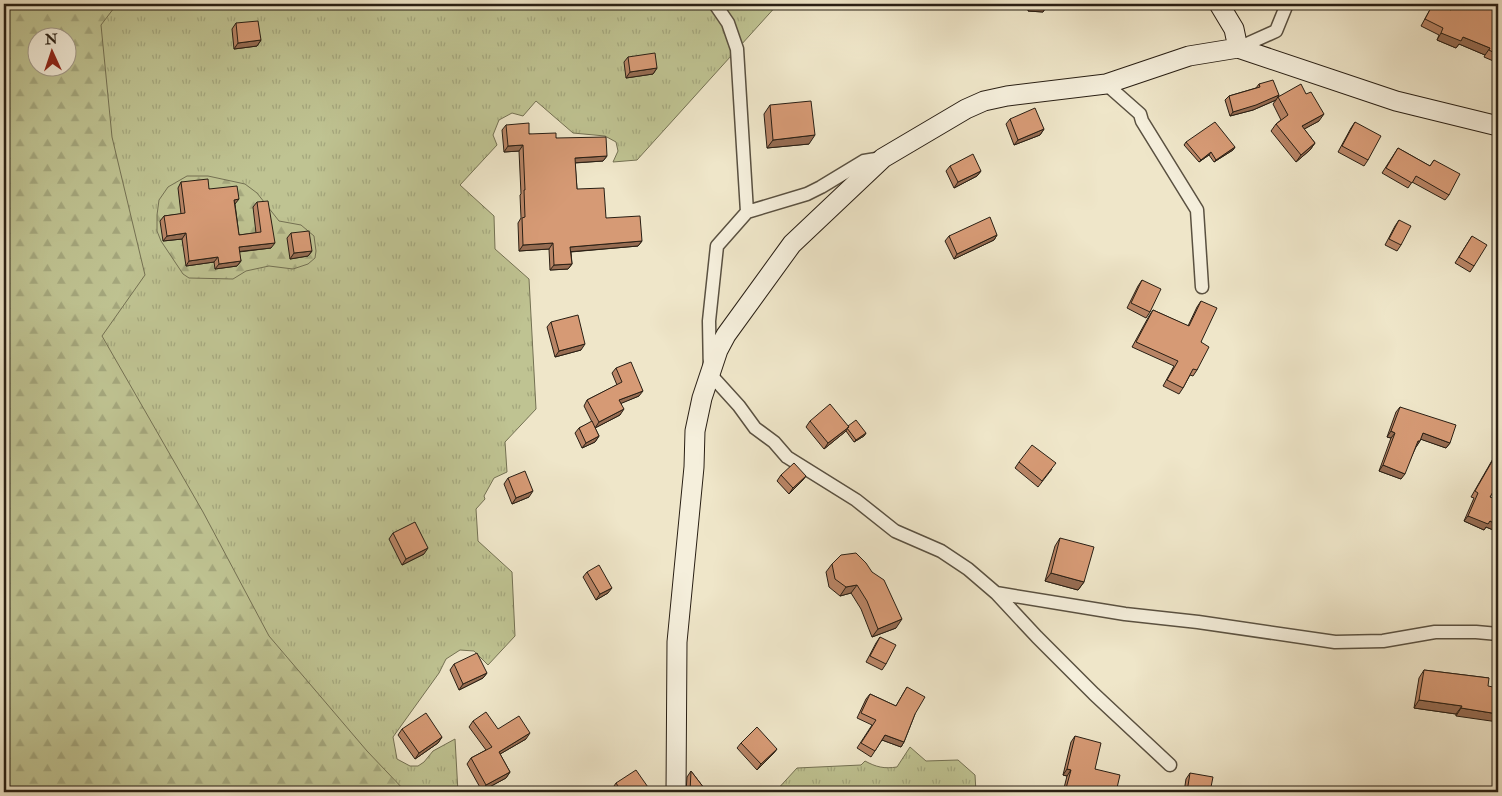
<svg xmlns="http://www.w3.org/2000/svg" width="1502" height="796" viewBox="0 0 1502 796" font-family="'IM FELL Double Pica',serif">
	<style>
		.grass { fill: url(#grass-tufts); stroke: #747153; fill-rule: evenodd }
		.forest { fill: url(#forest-firs); stroke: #747153; fill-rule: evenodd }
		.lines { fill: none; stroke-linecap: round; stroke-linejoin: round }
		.street-casing { stroke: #5a5141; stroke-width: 15 }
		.secondary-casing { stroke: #291f14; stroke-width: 21 }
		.street { stroke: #f5efdc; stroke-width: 12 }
		.secondary { stroke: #f5efdc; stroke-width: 19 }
		.wall { fill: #b88465; stroke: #291f14 }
		.shaded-wall { fill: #966c52; stroke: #291f14 }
		.building { fill: #d69a75; stroke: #291f14 }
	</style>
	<defs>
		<pattern id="grass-tufts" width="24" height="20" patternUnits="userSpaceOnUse" patternTransform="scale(1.25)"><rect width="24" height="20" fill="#bfc392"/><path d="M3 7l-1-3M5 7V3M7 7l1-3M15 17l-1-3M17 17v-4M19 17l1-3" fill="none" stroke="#a4a77d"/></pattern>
		<pattern id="forest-firs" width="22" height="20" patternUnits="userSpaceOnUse" patternTransform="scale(1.25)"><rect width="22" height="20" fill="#bfc392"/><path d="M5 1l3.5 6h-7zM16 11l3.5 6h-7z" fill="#a4a77d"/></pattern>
	</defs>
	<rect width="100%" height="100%" fill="#efe6c9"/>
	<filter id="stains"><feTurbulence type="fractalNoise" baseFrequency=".004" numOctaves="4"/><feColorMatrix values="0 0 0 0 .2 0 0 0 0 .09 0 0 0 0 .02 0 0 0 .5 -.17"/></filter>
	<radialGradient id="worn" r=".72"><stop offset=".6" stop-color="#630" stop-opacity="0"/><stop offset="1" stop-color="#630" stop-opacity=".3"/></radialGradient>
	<path class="grass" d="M4,4H778L637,160L613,162L618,151L616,142L605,136L573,133L536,101L523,116L512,113L499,120L493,135L497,145L460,185L494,216L495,249L529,279L536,409L505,442L507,472L494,478L484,496L485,499L476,509L478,541L512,572L515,636L488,665L474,651L460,650L446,659L439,673L393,737L397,759L410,766H418L424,762L433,751L455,739L458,792H4ZM38,38H68V68H38Z
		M910,747L926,761L958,760L975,775L976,792H775L797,768L861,765L865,761C876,767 884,769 897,767Z"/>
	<path class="forest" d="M4,4H117L101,25L112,137L145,275L102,336L203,512L269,636L367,751L406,792H4ZM38,38H68V68H38Z
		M187,176H208L245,184L257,193L279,221L301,225L314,236L316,251L315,258L308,264L293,269L269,266L246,271L233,279L189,278L183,274L161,241L157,231V215L159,200L168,187Z"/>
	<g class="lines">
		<defs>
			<path id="street" d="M715,4L728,23L737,49L747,212
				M1238,48L1276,31L1287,4
				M1106,84L1140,114L1142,121L1197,210L1202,287
				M882,158L864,161L821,187L807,194L747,212L717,246L709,321L710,374L739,406L755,428L774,442L787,457L856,500L895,531L941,551L968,569L996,593L1037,637L1094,694L1170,765
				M996,593L1125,614L1198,622L1335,642L1383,641L1435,632H1476L1498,634"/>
			<path id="secondary" d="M1219,4L1234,29L1238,48
				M676,792L677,642L694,467L695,431L702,398L718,350L726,335L792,244L883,158L966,109L984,101L1007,96L1106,84L1189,56L1238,48L1396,101L1498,126"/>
		</defs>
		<use href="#street" class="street-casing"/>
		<use href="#secondary" class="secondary-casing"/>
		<use href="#street" class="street"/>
		<use href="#secondary" class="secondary"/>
	</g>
	<path class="wall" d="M1028,4H1047L1043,12L1028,11Z
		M1433,4H1440L1450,9L1453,4H1498V63L1484,57L1485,55L1459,44L1456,48L1437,40L1439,35L1421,26Z
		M236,23L261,40L257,46L234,49L232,29Z
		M628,57L657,68L653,74L626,78L624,62Z
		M1259,84L1279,95L1278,97L1319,121L1304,129L1315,143L1310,150L1296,162L1271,131L1276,124L1281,120L1273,104L1276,100L1253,110L1230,116L1225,100L1229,96L1256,88Z
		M770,105L809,144L767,148L764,114Z
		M1010,119L1044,129L1040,135L1014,145L1006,124Z
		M1355,122L1368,160L1364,166L1338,152L1351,128Z
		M506,125L529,134L556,138L607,156L603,161L575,163L577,189L606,218L642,241L638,246L571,252L572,264L568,269L550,270L549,249L519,251L518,223L521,218L520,195L521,194L519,151L504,152L502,130Z
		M1186,142L1235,147L1233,150L1214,162L1209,155L1199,162L1184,145Z
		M1398,148L1430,166L1434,160L1449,195L1445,200L1412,182L1408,188L1382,173Z
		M950,166L981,171L977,176L954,188L946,171Z
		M181,182L209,189L235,204L239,235L256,233L253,207L257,202L271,248L239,252L241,261L237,266L215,269L214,262L186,266L182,239L163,241L160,221L164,216L181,214L178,188Z
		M1399,220L1401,245L1397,251L1385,245L1395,226Z
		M291,233L312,251L308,256L290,259L287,238Z
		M997,235L994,240L954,259L945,241L949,236Z
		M1472,236L1474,266L1470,272L1455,263Z
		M1142,280L1150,312L1146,318L1127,308L1138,286Z
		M1201,301V342L1197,370L1193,376L1190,375L1183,388L1179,394L1163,386L1174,366L1132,347L1149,316L1153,310L1188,326L1197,307Z
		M551,322L581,350L555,357L547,327Z
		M616,368L639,396L621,403L620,415L595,428L599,436L595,442L582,448L575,433L579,428L592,422L584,406L587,400L617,385L612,373Z
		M1400,407L1450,443L1446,448L1421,439L1416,447L1401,479L1379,471L1391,438L1387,437L1396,412Z
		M810,421L848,426L866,433L864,436L854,442L846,431L824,449L806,427Z
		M1498,450V483L1490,497L1498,500V532L1486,527L1484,530L1464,521L1474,498L1471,497Z
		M1019,462L1052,469L1038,487L1015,468Z
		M781,475L806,476L802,481L789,494L777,481Z
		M508,478L529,497L512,504L504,484Z
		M393,533L424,554L402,565L389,539Z
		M1060,538L1084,582L1078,590L1045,581L1055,546Z
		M832,564L872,572L896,628L872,637L861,609L851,593L840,596L829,587L826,572Z
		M587,572L608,593L596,600L583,577Z
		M880,637L886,664L882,670L866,662L876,643Z
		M454,664L487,673L483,678L459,690L450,670Z
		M1424,670L1489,678L1456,716V714L1414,708L1419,678Z
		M907,687L915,714L904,742L901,747L882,740L871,757L857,748L872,725L857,718L866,699L870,694L896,706Z
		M473,721L526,739L500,754L510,772L506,778L482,791L467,764L471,758L486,750L469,727Z
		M402,729L442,737L438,743L415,759L398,735Z
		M1075,736L1095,769L1116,792H1063L1067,776L1063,775L1071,742Z
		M741,743L777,749L773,754L757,770L737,748Z
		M691,771L707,792H686L687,777Z
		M1190,773L1210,792H1184L1186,779Z
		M616,783L650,790L649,792H614L612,789Z"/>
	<path class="shaded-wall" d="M1032,5L1047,6L1043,12L1028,11Z
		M1441,33L1463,37L1490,48L1485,55L1459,44L1456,48L1437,40Z
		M261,40L257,46L234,49L238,43Z
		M657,68L653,74L626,78L630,72Z
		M1279,95L1276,100L1253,110L1230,116L1233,112Z
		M1324,114L1319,121L1297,133L1302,126Z
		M1044,129L1040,135L1014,145L1018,140Z
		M815,135L809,144L767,148L773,140Z
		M1315,143L1310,150L1296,162L1301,155Z
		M523,145L519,151L504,152L508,146Z
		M1235,147L1233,150L1214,162L1216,160Z
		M1211,152L1209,155L1199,162L1201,160Z
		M607,156L603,161L571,163L575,158Z
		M981,171L977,176L954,188L958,182Z
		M239,199L235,204L234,200Z
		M186,233L182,239L163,241L167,236Z
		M997,235L994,240L954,259L957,254Z
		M642,241L638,246L567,252L570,247Z
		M275,243L271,248L235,252L239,247Z
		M553,243L549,249L519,251L523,245Z
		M312,251L308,256L290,259L294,253Z
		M218,257L214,262L186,266L189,261Z
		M241,261L237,266L215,269L219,264Z
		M572,264L568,269L550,270L554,265Z
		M585,344L581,350L555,357L559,351Z
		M643,391L639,396L615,406L619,400Z
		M624,409L620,415L595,428L599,422Z
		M849,427L845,432L824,449L828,443Z
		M1391,431L1395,433L1391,438L1387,437Z
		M866,433L864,436L854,442L856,440Z
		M1423,433L1450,443L1446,448L1420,439Z
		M599,436L595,442L582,448L586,443Z
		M1418,441H1420L1416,447L1414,446Z
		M1383,465L1405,474L1401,479L1379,471Z
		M806,476L802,481L789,494L793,488Z
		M533,491L529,497L512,504L516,498Z
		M1468,516L1490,521L1498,525V532L1486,527L1484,530L1464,521Z
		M428,548L424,554L402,565L406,559Z
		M1051,573L1084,582L1078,590L1045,581Z
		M857,585L851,593L840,596L846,587Z
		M612,588L608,593L596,600L600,594Z
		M902,619L896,628L872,637L878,629Z
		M487,673L483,678L459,690L463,684Z
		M1419,700L1462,706L1456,714L1414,708Z
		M1461,708L1498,714V722L1456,716Z
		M530,733L526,739L495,757L499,752Z
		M885,735L904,742L901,747L882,740Z
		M442,737L438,743L415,759L419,753Z
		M777,749L773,754L757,770L761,764Z
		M1067,769L1071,770L1067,776L1063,775Z
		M510,772L506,778L482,791L486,785Z
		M1091,789L1102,792H1089Z"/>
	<path class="building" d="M1032,4H1047V6L1032,5Z
		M1433,4H1440L1451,10L1454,4H1498V55L1489,50L1490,48L1463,37L1461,41L1441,33L1443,28L1425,19Z
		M258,21L261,40L238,43L236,23Z
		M655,53L657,68L630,72L628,57Z
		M1273,80L1279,95L1256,105L1233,112L1229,96L1260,87L1259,84Z
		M1301,84L1306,94L1311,92L1324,114L1302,126L1315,143L1301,155L1276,124L1288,115L1278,97Z
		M811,101L815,135L773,140L770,105Z
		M1035,108L1044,129L1018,140L1010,119Z
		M1215,122L1235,147L1216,160L1211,152L1201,160L1186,142Z
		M1355,122L1381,136L1368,160L1342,146Z
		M529,123V134L556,133V138L606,137L607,156L575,158L577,189L604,188L606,218L640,216L642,241L570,247L572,264L554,265L553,243L523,245L522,218L525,217L524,190H525L523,145L508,146L506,125Z
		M1398,148L1430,166L1434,160L1460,174L1449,195L1416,176L1412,183L1386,168Z
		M973,154L981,171L958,182L950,166Z
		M208,179L209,189L237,186L239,199L234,200L239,235L261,232L257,202L268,201L275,243L239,247L241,261L219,264L218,257L189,261L186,233L167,236L164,216L185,213L181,182Z
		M990,217L997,235L957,254L949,236Z
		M1399,220L1411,226L1401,245L1389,239Z
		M309,231L312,251L294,253L291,233Z
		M1472,236L1487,245L1474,266L1459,257Z
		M1142,280L1161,289L1150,312L1131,303Z
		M1201,301L1217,308L1201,342L1209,347L1197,370L1193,369L1183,388L1167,380L1178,361L1136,342L1153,310L1189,326Z
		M578,315L585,344L559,351L551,322Z
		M631,362L643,391L619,400L624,409L599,422L587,400L622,382L616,368Z
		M830,404L849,427L828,443L810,421Z
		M1400,407L1456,425L1450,443L1423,433L1420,441H1418L1405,474L1383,465L1395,433L1391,431Z
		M856,420L866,433L856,440L847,428L849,427L848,426Z
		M592,421L599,436L586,443L579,428Z
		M1032,445L1056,463L1042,481L1019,462Z
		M1498,451V483L1490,497L1498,500V525L1490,521L1488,524L1468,516L1478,493L1475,491Z
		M794,463L806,476L793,488L781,475Z
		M525,471L533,491L516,498L508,478Z
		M415,522L428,548L406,559L393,533Z
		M1060,538L1094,547L1084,582L1051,573Z
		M856,553L866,563L872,572L884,580L902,619L878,629L867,601L857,585L846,587L835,579L832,564L841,555Z
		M599,565L612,588L600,594L587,572Z
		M880,637L896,645L886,664L870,656Z
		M477,653L487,673L463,684L454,664Z
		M1424,670L1489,678L1488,686L1498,688V714L1461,708L1462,706L1419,700Z
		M907,687L925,697L915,714L904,742L885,735L875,751L861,743L876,720L861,713L870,694L896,706Z
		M486,712L498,729L519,716L530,733L499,752L510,772L486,785L471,758L492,747L473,721Z
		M426,713L442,737L419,753L402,729Z
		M757,727L777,749L761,764L741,743Z
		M1075,736L1101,743L1095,769L1120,775L1116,792H1102L1091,789L1090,792H1065L1071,770L1067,769Z
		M636,770L650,790L648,792H622L616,783Z
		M691,771L707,792H689H690Z
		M1190,773L1213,777L1210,792H1187Z"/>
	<rect width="1502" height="796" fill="none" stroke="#efe6c9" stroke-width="20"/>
	<rect x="5" y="5" width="1492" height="786" fill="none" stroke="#291f14" stroke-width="2.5"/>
	<rect x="10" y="10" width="1482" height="776" fill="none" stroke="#291f14"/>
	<g transform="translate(52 52) rotate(357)"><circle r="24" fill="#f5efdc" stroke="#a39c8c"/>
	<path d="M0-4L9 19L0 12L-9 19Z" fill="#8f2418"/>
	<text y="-8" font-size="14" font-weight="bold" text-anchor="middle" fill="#291f14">N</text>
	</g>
	<rect width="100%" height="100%" filter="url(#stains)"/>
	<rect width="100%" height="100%" fill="url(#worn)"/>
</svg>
